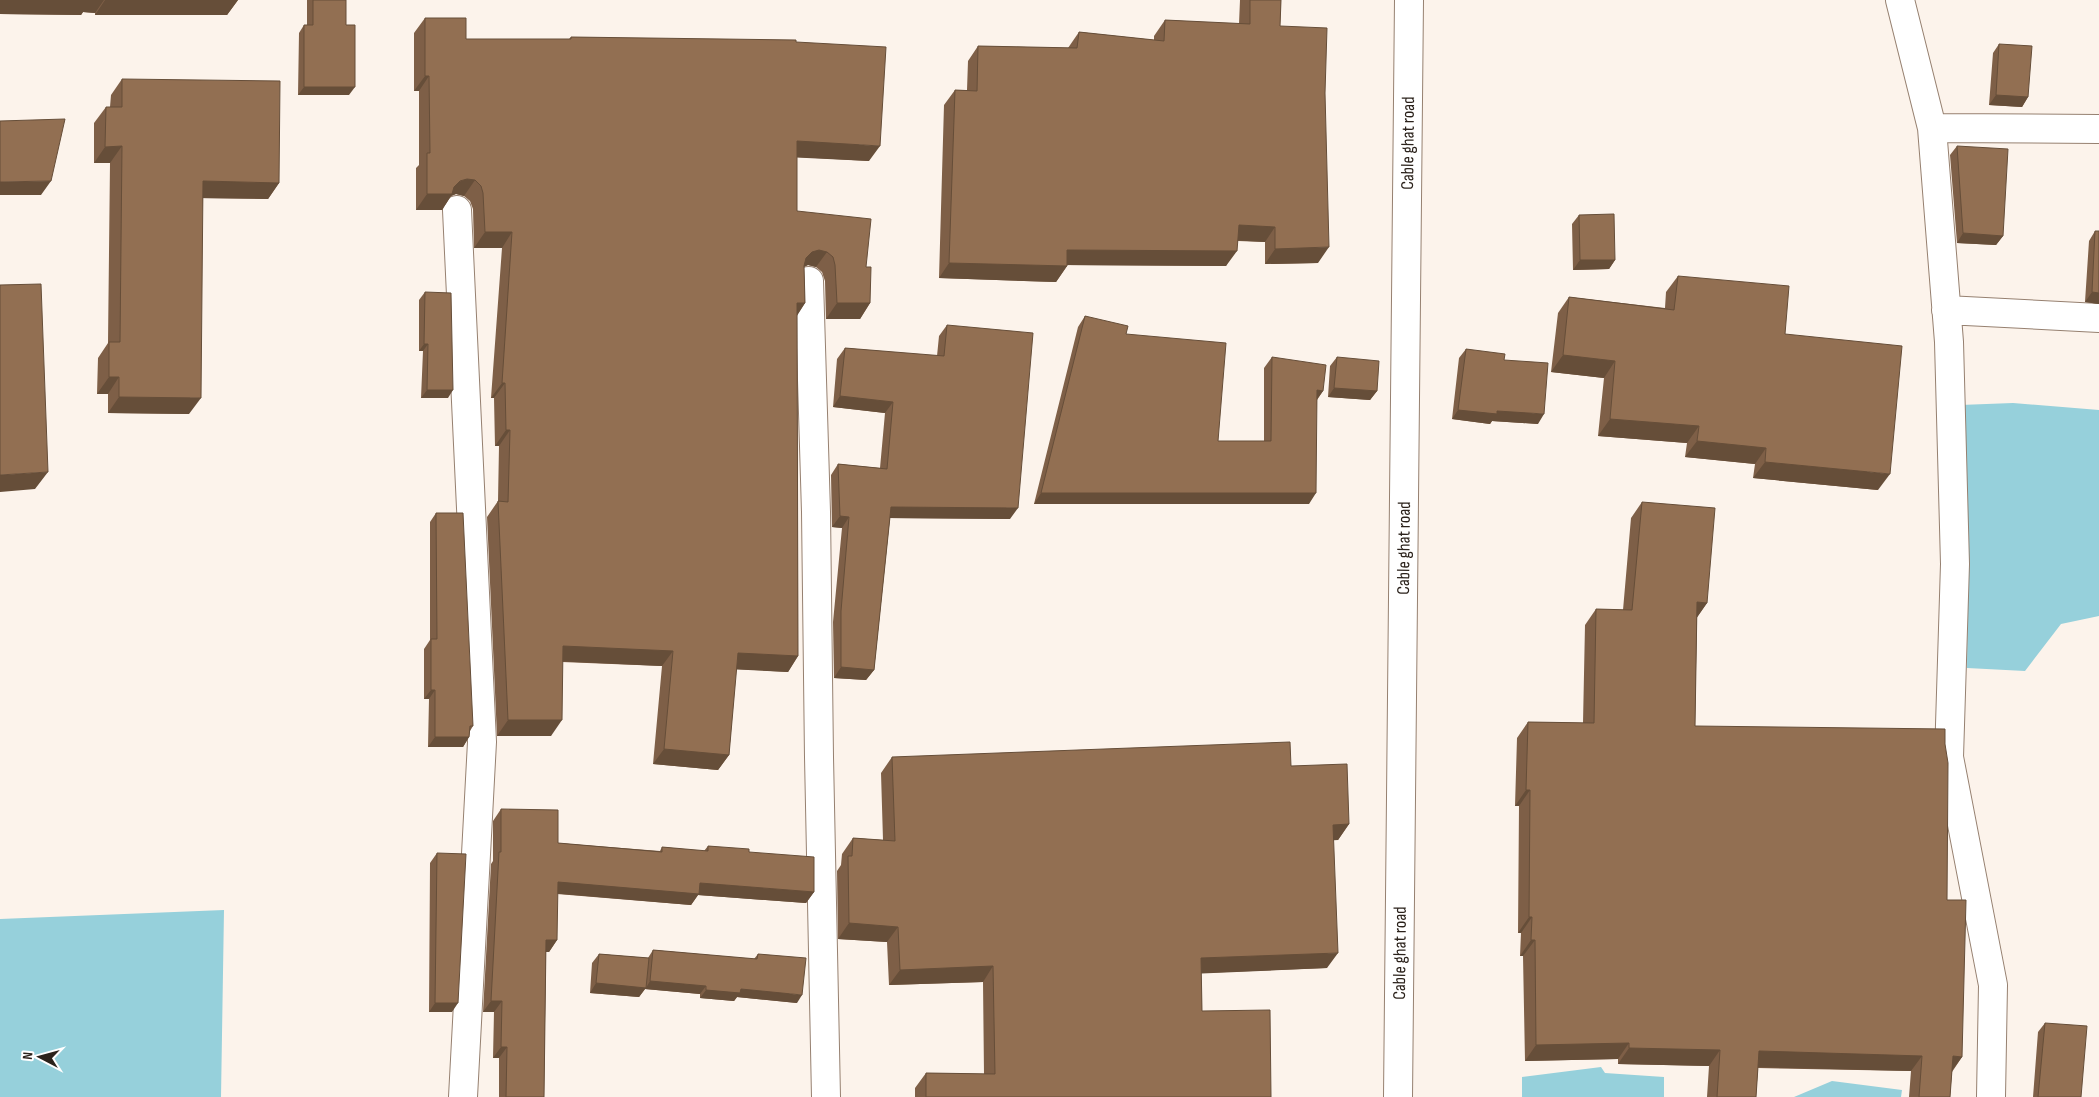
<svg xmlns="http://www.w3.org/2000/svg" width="2099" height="1097" viewBox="0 0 2099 1097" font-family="'Sofia Sans Condensed',sans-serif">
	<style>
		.water { fill: #96d0db }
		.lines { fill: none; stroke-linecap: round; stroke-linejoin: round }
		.street-casing { stroke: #968070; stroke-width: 30 }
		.secondary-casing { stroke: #968070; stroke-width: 30 }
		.street { stroke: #fff; stroke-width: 28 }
		.secondary { stroke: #fff; stroke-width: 28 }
		.wall { fill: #7e5f47 }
		.shaded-wall { fill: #664e39 }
		.building { fill: #926f52; stroke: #664e39 }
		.labels { text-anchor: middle; stroke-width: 4; stroke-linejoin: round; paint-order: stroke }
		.street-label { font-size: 18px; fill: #2b221b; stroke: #fff }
	</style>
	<rect width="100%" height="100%" fill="#fcf3eb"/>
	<path class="water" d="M2013,403L2099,410V616L2061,624L2025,671L1967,668L1968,555L1960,405Z
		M224,910L221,1097H0V919Z
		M1601,1067L1605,1073L1664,1077V1097H1522V1077Z
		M1832,1081L1902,1090L1901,1097H1794Z"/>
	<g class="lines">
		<defs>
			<path id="street" d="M1900,0L1932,128
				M457,210L482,742L463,1097
				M809,281L816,512L819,757L826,1097
				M1946,310L2099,318
				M1991,1097L1993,985L1949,757L1955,564L1949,342L1932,128L2099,129"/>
			<g id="secondary">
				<path id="s1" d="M1398,1097L1409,0"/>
			</g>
		</defs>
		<use href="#street" class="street-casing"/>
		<use href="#secondary" class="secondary-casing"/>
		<use href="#street" class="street"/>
		<use href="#secondary" class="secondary"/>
	</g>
	<path class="wall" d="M0,0H238L227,15H95V13L83,12L81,15L0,14Z
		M307,0H346V25L349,95H298L299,33L304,25H307Z
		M1240,0H1281L1280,26L1318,263L1265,264V242L1238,241L1226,266L1067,265V266L1056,282L939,278L944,105L955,90H967L968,61L978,46L1068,48L1079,32L1154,40V36L1165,20L1239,24Z
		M425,18L466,39H569L571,37L796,42L869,161L797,157V211L866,267L870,303L860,319H826L825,281L822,272L816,267L808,265L804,267L805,303L797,315L798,656L788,672L736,669L729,755L718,770L653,764L662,666L562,662L551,736H497L487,517L498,501L499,446H495L494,398H491L502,248H474L473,209L470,201L464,196L456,194L451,196L442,210H416V168L419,165V91H414V33Z
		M1999,44L2028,97L2022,107L1989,105L1993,53Z
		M122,79L279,183L268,199L203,198L189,414L108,413V394H97L98,358L108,343L110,163H94V123L106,107H110L111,95Z
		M1957,146L2003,236L1996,245L1957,243L1950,155Z
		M1579,215L1615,260L1609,269L1573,270L1572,224Z
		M2095,231L2099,304L2085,302L2089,241Z
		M1678,276L1785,334L1878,490L1753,478L1755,464L1685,457L1687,443L1598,436L1604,378L1551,372L1558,313L1569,297L1665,308L1666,292Z
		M425,292L448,398H421L423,351H419V300Z
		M1085,316L1126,334L1218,441H1264V368L1272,357L1323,391L1317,400L1309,504H1034L1078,327Z
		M947,325L1010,519L890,518L874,670L866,680L834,678L833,622L842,528L832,527L831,475L838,464L880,468L885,413L833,407L837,359L845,348L937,356L939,336Z
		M1466,349L1504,360L1538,424L1492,421L1490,424L1452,419L1459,358Z
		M1337,357L1377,391L1370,400L1328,397L1330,366Z
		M1642,502L1707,603L1697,617L1695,726L1947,900L1962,1057L1952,1072L1950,1097H1909L1911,1071L1758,1068L1756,1097H1707L1709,1066L1618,1064V1059L1525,1061L1523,956H1520L1521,933H1518L1519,806H1515L1517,738L1528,722L1583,723L1585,625L1596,609L1623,610L1631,518Z
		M436,513L473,726L470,731L469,737L463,747H428L429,699H424V649L430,640V522Z
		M892,757L1291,766L1349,824L1338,840H1333L1327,968L1201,973L1202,1011L1271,1097H915V1088L926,1073L984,1074L983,982L889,985L887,942L838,939L837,871L841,865L842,854L853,838L883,840L881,773Z
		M501,809L558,843L660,851L662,847L704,851L708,846L749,852L814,892L806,903L698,895L691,905L557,894V940L549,952H546L544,1097H499V1058H493L494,1012H483L491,864L493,861V821Z
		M437,853L452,1012H429L430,863Z
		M653,950L754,959L758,954L797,1003L737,997L734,1001L700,998V994L645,989L639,997L590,993L592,963L599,954L648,958Z
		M2045,1023L2081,1097H2033L2038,1032Z"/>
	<path class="shaded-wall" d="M0,0H104L95,13L83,12L81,15L0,14Z
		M105,0H238L227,15H95Z
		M425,76H429L419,91H414Z
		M304,87H355L349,95H298Z
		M1996,95L2028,97L2022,107L1989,105Z
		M797,141L880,146L869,161L786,157Z
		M122,146L110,163H94L105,147Z
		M467,179L475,180L464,196L456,194L451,196L442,210H416L427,194Z
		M51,181L41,195H0V182Z
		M203,181L279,183L268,199L192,198Z
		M1239,225L1275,227L1265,242L1229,240Z
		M485,232H512L502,248H474Z
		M1963,233L2003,236L1996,245L1957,243Z
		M1329,247L1318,263L1265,264L1275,249Z
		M819,250L827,252L816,267L808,265L801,268L806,258L812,252Z
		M1067,250L1237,251L1226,266L1057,265Z
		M1580,260H1615L1609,269L1573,270Z
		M949,263L1067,266L1056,282L939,278Z
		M2092,292L2099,293V304L2085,302Z
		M797,303H805L795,319Z
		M837,303H870L860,319H826Z
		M424,344H428L423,351H419Z
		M1563,355L1615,361L1604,378L1551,372Z
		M109,377H119L108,394H97Z
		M502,383H505L494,398H491Z
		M1334,388L1377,391L1370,400L1328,397Z
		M427,390H453L448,398H421Z
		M1317,390L1323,391L1315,402Z
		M840,396L893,402L885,413L833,407Z
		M119,397L201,398L189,414L108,413Z
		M1458,410L1497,411L1544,414L1538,424L1492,421L1490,424L1452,419Z
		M1610,419L1699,426L1687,443L1598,436Z
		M506,430H510L499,446H495Z
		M1697,441L1766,448L1755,464L1685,457Z
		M1765,462L1890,474L1878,490L1753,478Z
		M48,472L35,489L0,492V475Z
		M1041,493H1316L1309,504H1034Z
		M891,507L1018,508L1010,519L883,518Z
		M840,516L849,517L842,528L832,527Z
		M1697,602L1707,603L1696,619Z
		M563,646L673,651L662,666L552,661Z
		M738,653L798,656L788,672L727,669Z
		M841,667L874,670L866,680L834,678Z
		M431,690H435L429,699H424Z
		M508,720H562L551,736H497Z
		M435,737H469L463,747H428Z
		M664,749L729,755L718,770L653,764Z
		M1526,790H1530L1519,806H1515Z
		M1349,824L1338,840L1322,841L1333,825Z
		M558,882L700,883L814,892L806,903L698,895L691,905L550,893Z
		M1529,917H1532L1521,933H1518Z
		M849,923L898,927L887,942L838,939Z
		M546,940H557L549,952H538Z
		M1531,940H1535L1523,956H1520Z
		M1338,953L1327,968L1190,974L1201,958Z
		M993,966L983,982L889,985L900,970Z
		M650,981L706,986L700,994L645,989L639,997L590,993L596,983L646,988Z
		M741,989L802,995L797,1003L737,997L734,1001L700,998L706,990Z
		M491,1001H502L494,1012H483Z
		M435,1003H458L452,1012H429Z
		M1629,1043L1618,1059L1525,1061L1536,1045Z
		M501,1047H507L499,1058H493Z
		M1629,1048L1720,1050L1709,1066L1618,1064Z
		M1759,1051L1922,1056L1911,1071L1748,1067Z
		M1953,1056L1962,1057L1951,1072Z"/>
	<path class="building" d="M313,0H346V25H355V87H304V25H313Z
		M1250,0H1281L1280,26L1327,28L1325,93L1329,247L1275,249V227L1239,225L1237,251L1067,250V266L949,263L955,90L977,91L978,46L1077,48L1079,32L1164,41L1165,20L1250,24Z
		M425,18H466V39H571V37L796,40V42L886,47L880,146L797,141V211L871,219L866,267H871L870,303H837L835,265L833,257L827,252L819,250L812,252L806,258L804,266L805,303H797L798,656L738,653L729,755L664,749L673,651L563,646L562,720H508L498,501L508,502L510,430H506L505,383H502L512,232H485L483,193L481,186L475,180L467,179L460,181L454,187L452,194H427V153H430L429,76H425Z
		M1999,44L2032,46L2028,97L1996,95Z
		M122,79L280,81L279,183L203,181L201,398L119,397V377H109V342H120L122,146L105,147L106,107H122Z
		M65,119L51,181L0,182V121Z
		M1957,146L2008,149L2003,236L1963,233Z
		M1614,214L1615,260H1580L1579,215Z
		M2095,231H2099V293L2092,292Z
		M1678,276L1789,286L1785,334L1902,346L1890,474L1765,462L1766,448L1697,441L1699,426L1610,419L1615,361L1563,355L1569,297L1674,310Z
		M41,284L48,472L0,475V285Z
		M425,292L451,293L453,390H427L428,344H424Z
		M1085,316L1128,326L1126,334L1226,343L1218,441H1271L1272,357L1326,365L1323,391L1317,390L1316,493H1041Z
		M947,325L1033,333L1018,508L891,507L874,670L841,667V611L849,517L840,516L838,464L887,469L893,402L840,396L845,348L944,356Z
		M1466,349L1505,354L1504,360L1548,363L1544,414L1497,411V414L1458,410Z
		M1337,357L1379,361L1377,391L1334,388Z
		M1642,502L1715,508L1707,603L1697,602L1695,726L1945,729V744L1948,763L1947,900H1966L1962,1057L1953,1056L1950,1097H1919L1922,1056L1759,1051L1756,1097H1717L1720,1050L1629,1048V1043L1536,1045L1535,940H1531L1532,917H1529L1530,790H1526L1528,722L1594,723L1596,609L1632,610Z
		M436,513H463L473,726H470L469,737H435V690H431V639H437Z
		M1290,742L1291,766L1347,764L1349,824L1333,825L1338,953L1201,958L1202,1011L1270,1010L1271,1097H926V1073L995,1074L993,966L900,970L898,927L849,923L848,856H852L853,838L895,841L892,757Z
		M501,809L558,810V843L662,852V847L708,851V846L749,849V852L814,857V892L700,883L699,894L558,882L557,940H546L544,1097H506L507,1047H501L502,1001H491L499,852H501Z
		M437,853L466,854L458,1003H435Z
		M653,950L757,959L758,954L806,958L802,995L741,989L740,993L706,990V986L650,981Z
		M599,954L649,958L646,988L596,983Z
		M2045,1023L2087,1026L2081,1097H2038Z"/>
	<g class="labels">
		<g class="street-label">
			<text dy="6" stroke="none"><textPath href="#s1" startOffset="954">Cable ghat road</textPath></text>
			<text dy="6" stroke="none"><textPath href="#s1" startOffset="549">Cable ghat road</textPath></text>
			<text dy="6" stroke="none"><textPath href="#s1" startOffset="144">Cable ghat road</textPath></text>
		</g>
	</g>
	<g transform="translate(40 1057) rotate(276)" stroke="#ffffff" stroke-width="4" paint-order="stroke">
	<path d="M0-4L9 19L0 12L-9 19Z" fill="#2b221b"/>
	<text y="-8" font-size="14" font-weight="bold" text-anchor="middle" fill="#2b221b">N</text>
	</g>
</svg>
